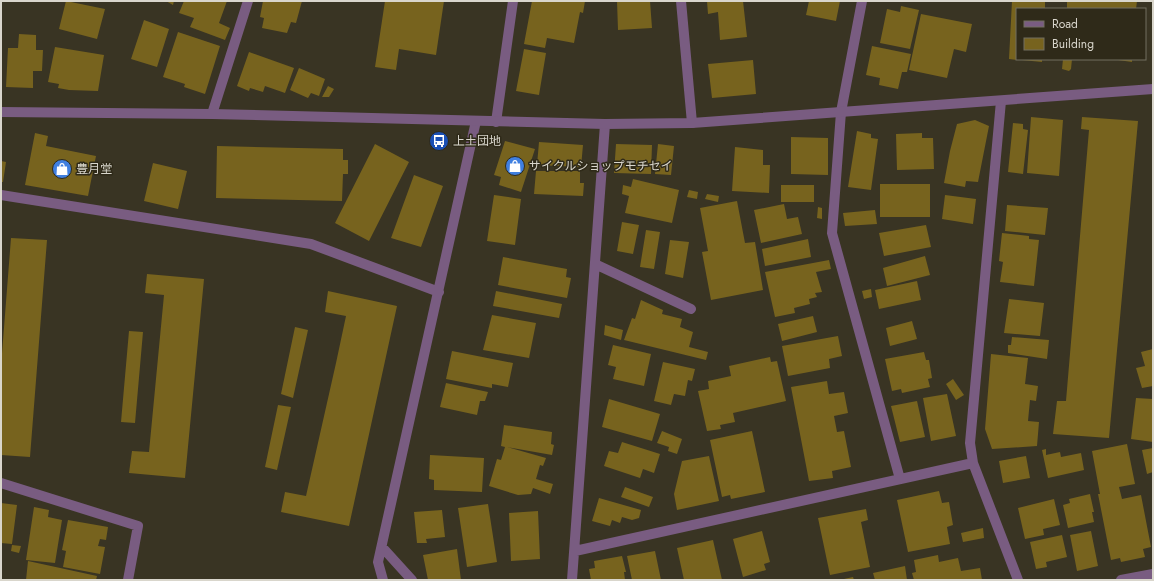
<svg xmlns="http://www.w3.org/2000/svg" width="1154" height="581" viewBox="0 0 1154 581" font-family="Jost,'Noto Sans JP',sans-serif">
	<style>
		.building { fill: #77631e }
		.lines { fill: none; stroke-linecap: round; stroke-linejoin: round }
		.minor { stroke: #795c81; stroke-width: 10 }
		.tertiary { stroke: #795c81; stroke-width: 10 }
		.labels { text-anchor: middle; stroke-width: 3; stroke-linejoin: round; paint-order: stroke }
		.poi-label { font-size: 12px; fill: #d9d6cc; stroke: #2f2a19; text-anchor: start }
	</style>
	<rect width="100%" height="100%" fill="#393423"/>
	<path class="building" d="M66,1L105,9L97,39L59,29Z
		M166,1H174L173,5Z
		M184,1H227L219,23L230,28L225,40L190,27L194,18L179,13Z
		M263,1H302L296,23L291,22L287,33L262,28L264,18L260,17Z
		M385,1H444L436,55L399,49L396,70L375,67Z
		M532,1H585L583,13L580,12L574,43L547,38L545,48L524,44Z
		M617,1H650L652,28L618,30Z
		M707,1H743L747,37L720,40L718,12L708,14Z
		M809,1H840L836,21L806,15Z
		M1012,1H1045V9H1017V60L1009,59Z
		M1067,1H1137L1136,9H1067Z
		M901,6L919,10L910,49L880,43L887,9L900,12Z
		M921,14L972,24L966,52L954,49L947,78L909,70Z
		M144,20L169,29L157,67L131,59Z
		M178,32L220,46L205,94L184,87L185,84L163,77Z
		M19,34L36,35V50H43L42,71H33V88L6,87L8,48H18Z
		M872,46L911,54L907,72H902L898,89L879,85L880,78L866,75Z
		M55,47L104,55L98,91L69,90L58,88L59,84L48,82Z
		M524,49L546,53L539,95L516,91Z
		M249,52L294,68L285,93L265,86L263,92L250,88L249,91L237,86Z
		M1022,59H1042V62L1022,60Z
		M1063,59H1072L1071,69L1069,71L1062,69Z
		M1111,59H1132V62Z
		M753,60L756,94L712,98L708,64Z
		M299,68L325,79L319,96L311,93L308,98L290,90Z
		M328,86L334,89L329,97H322Z
		M1031,117L1063,120L1059,176L1027,173Z
		M1082,117L1138,121L1109,438L1053,434L1057,401H1066L1089,130L1081,129Z
		M975,120L989,126L978,182L966,181L965,187L944,183L950,151L957,124Z
		M1013,123L1023,124V129L1028,130L1023,174L1008,172Z
		M857,131L871,134V138L878,139L871,190L848,187Z
		M35,133L48,136L46,146L96,156L88,196L25,185Z
		M922,133V138H933L934,169L897,170L896,134Z
		M791,137L828,138V175L791,174Z
		M505,141L535,149L521,192L499,185L501,177L494,175Z
		M539,142L583,145L581,167L537,165Z
		M375,144L409,162L369,241L335,223Z
		M616,144L652,145L651,174L614,173Z
		M658,144L674,146L671,175L655,174Z
		M217,146L343,149V160H348V174H343L342,201L216,198Z
		M735,147L763,150V165H770L769,193L732,191Z
		M1,161L6,162L3,182H1Z
		M153,163L187,171L178,209L144,201Z
		M536,171H580V183H584L583,196L534,194Z
		M414,175L443,186L421,247L391,238Z
		M633,179L679,190L672,223L625,213L629,196L622,194L623,185L631,187Z
		M880,184H930V217H880Z
		M781,185H814V202H781Z
		M689,190L698,192L697,199L687,197Z
		M707,194L719,196L718,202L705,199Z
		M494,195L521,199L515,245L487,241Z
		M945,195L976,199L973,224L942,219Z
		M737,201L745,243L755,242L763,290L711,300L702,252L708,251L700,208Z
		M784,204L787,219L798,217L802,234L761,243L754,210Z
		M1007,205L1048,208L1045,235L1005,231Z
		M818,207L822,208V219L817,218Z
		M875,210L877,224L845,226L843,213Z
		M622,222L639,225L633,254L617,251Z
		M926,225L931,247L884,256L879,233Z
		M646,230L660,232L654,269L640,267Z
		M1002,233L1029,236V239L1039,240L1034,286L1000,282L1003,262L999,261Z
		M11,238L47,240L30,457L1,455V366Z
		M808,239L811,257L765,266L762,249Z
		M670,240L689,242L683,278L665,274Z
		M925,256L930,275L887,286L883,268Z
		M503,257L567,269L566,277L571,278L567,298L498,285Z
		M829,260L831,269L816,272L822,292L815,293L817,297L809,299L810,304L794,308L795,313L775,317L765,272Z
		M147,274L204,279L185,478L129,473L132,451L149,452L164,295L145,293Z
		M917,281L921,300L879,309L875,290Z
		M871,289L872,297L864,299L862,291Z
		M328,291L397,306L349,526L281,512L285,492L306,496L336,363L346,316L325,312Z
		M496,291L562,304L559,318L493,306Z
		M1009,299L1044,303L1040,336L1004,333Z
		M641,300L663,310L662,314L682,319L680,327L693,332L689,347L708,352L706,360L624,340L632,318L635,319Z
		M492,315L536,323L529,358L483,350Z
		M813,316L817,332L782,341L778,324Z
		M912,321L917,339L890,346L886,328Z
		M605,325L623,330L621,340L604,335Z
		M295,327L308,330L293,398L281,394Z
		M129,331L143,332L135,423L121,422Z
		M838,336L842,356L829,359L830,368L788,376L782,346Z
		M1012,337L1049,340L1047,359L1008,353V345H1011Z
		M613,345L651,354L644,386L613,379L616,367L608,365Z
		M1153,349V386L1142,388L1136,368L1145,366L1141,352Z
		M452,351L513,363L508,387L492,384V388L446,379Z
		M924,352L926,360H929L932,378L928,379L930,387L902,393L901,389L892,391L885,359Z
		M991,354L1028,358L1025,384L1038,386L1036,401L1030,400L1028,421L1039,422L1037,446L992,449L985,429Z
		M770,357L771,362L777,361L786,401L733,413L735,422L720,425L721,429L707,431L698,391L709,389L708,381L731,376L729,366Z
		M663,362L695,369L692,381L688,380L685,396L674,394L671,405L654,401Z
		M953,379L964,395L956,400L946,384Z
		M827,381L829,394L844,392L848,413L834,416L837,432L844,431L851,467L832,471L833,478L809,481L791,387Z
		M446,383L488,392L485,401H480L477,415L440,407Z
		M947,394L956,436L931,441L923,398Z
		M1136,398L1153,399V442L1131,439Z
		M609,399L660,414L652,441L602,427Z
		M917,401L925,437L900,442L891,406Z
		M278,405L291,407L277,470L265,467Z
		M504,425L552,432L551,444L554,445L552,455L507,447L546,458L543,466L540,465L536,479L553,484L550,494L533,488L531,494L518,495L489,486L497,459L501,460L505,447L501,446Z
		M662,431L682,439L677,454L668,451L669,447L657,443Z
		M752,431L765,492L731,499L730,495L722,497L710,440Z
		M622,442L660,454L654,473L643,469L640,478L604,466L609,451L618,453Z
		M1127,444L1135,484L1119,487L1122,499L1141,495L1151,547L1143,549L1145,557L1121,562L1120,558L1111,560L1098,494H1100L1092,451Z
		M1153,448V472L1147,474L1142,450Z
		M1046,449V455L1060,452L1061,457L1081,453L1084,470L1048,478L1042,450Z
		M430,455L484,458L482,492L434,490V480L429,479Z
		M709,456L719,501L677,510L674,494L682,461Z
		M1026,456L1030,478L1003,483L999,461Z
		M625,487L653,497L649,507L621,497Z
		M939,491L942,503L949,502L953,525L947,527L950,544L908,552L897,500Z
		M1090,494L1094,512H1092L1094,522L1068,528L1063,505L1070,503L1069,499Z
		M599,498L641,510L639,518L632,520L622,517L620,523L612,520L610,526L592,521Z
		M1054,499L1060,525L1043,529L1044,535L1025,539L1018,508Z
		M1,503L17,505L12,544L1,543Z
		M488,504L497,562L467,567L458,508Z
		M34,507L49,510L48,517L62,520L55,563L26,560Z
		M866,509L868,520L861,522L870,567L830,575L818,518Z
		M442,510L445,537L426,539L427,543H417L414,512Z
		M538,511L540,559L511,561L509,513Z
		M68,520L108,527L106,540L100,539L98,546L105,547L100,574L63,567L66,551L62,550Z
		M983,528L984,538L963,542L961,533Z
		M762,531L770,562L764,564L766,570L743,577L733,539Z
		M1091,531L1098,566L1077,571L1070,535Z
		M1062,535L1067,557L1046,562L1047,567L1036,569L1030,542Z
		M713,540L722,580H684L677,548Z
		M12,545L21,546L19,553L11,551Z
		M457,549L461,580H428L423,555Z
		M655,551L661,580H632L627,556Z
		M938,555L939,562L958,558L961,571L980,568L982,580H914L912,573L916,572L914,560Z
		M622,556L626,572H624L625,580H591L589,569L595,568L594,561Z
		M28,561L97,576L96,580H26Z
		M905,566L907,580H875L873,573Z
		M853,577L854,580H844V579Z"/>
	<g class="lines">
		<path class="minor" d="M681,1L692,123
			M862,1L841,112L832,233L900,479
			M1001,101L970,443L973,463L1018,580
			M212,114L248,1
			M496,122L513,1
			M1,195L311,244L439,292
			M595,264L691,309
			M1,483L138,526L128,580
			M382,547L412,580
			M575,551L973,463
			M383,580L378,562L476,121
			M572,580L605,124
			M1121,580L1153,574"/>
		<path class="tertiary" d="M1,112L212,114L605,124L692,123L1153,89"/>
	</g>
	<defs>
		<symbol id="bus-disc" viewBox="-11 -11 22 22"><circle r="9.5" fill="#1a4fb4" stroke="#2f2a19"/><path d="M-5-6H5V4H4V6H2V4H-2V6H-4V4H-5ZM-3.5-4V0h7V-4ZM-3.5 1.2v1.5H-2V1.2ZM2 1.2v1.5H3.5V1.2Z" fill="#fff"/></symbol>
		<symbol id="shop-disc" viewBox="-11 -11 22 22"><circle r="9.5" fill="#3f7fe0" stroke="#2f2a19"/><path d="M-5-2.5h2.3a2.7 3.5 0 0 1 5.4 0H5L5.5 6h-11ZM-1.5-2.5h3a1.5 2.3 0 0 0-3 0Z" fill="#fff"/></symbol>
	</defs>
	<g fill-rule="evenodd">
		<use href="#bus-disc" x="428" y="130" width="22" height="22"/>
		<use href="#shop-disc" x="504" y="155" width="22" height="22"/>
		<use href="#shop-disc" x="51" y="158" width="22" height="22"/>
	</g>
	<g class="labels">
		<g class="poi-label">
			<text x="453" y="145">上土団地</text>
			<text x="529" y="170">サイクルショップモチセイ</text>
			<text x="76" y="173">豊月堂</text>
		</g>
	</g>
	<rect width="1154" height="581" fill="none" stroke="#d9d6cc" stroke-width="4"/>
	<rect x="1016" y="8" width="130" height="52" fill="#2f2a19" stroke="#736f61"/>
	<rect x="1024" y="21" width="20" height="6" fill="#795c81" stroke="#736f61"/>
	<text x="1052" y="28" font-size="12" fill="#d9d6cc">Road</text>
	<rect x="1024" y="38" width="20" height="12" fill="#77631e" stroke="#736f61"/>
	<text x="1052" y="48" font-size="12" fill="#d9d6cc">Building</text>
</svg>
